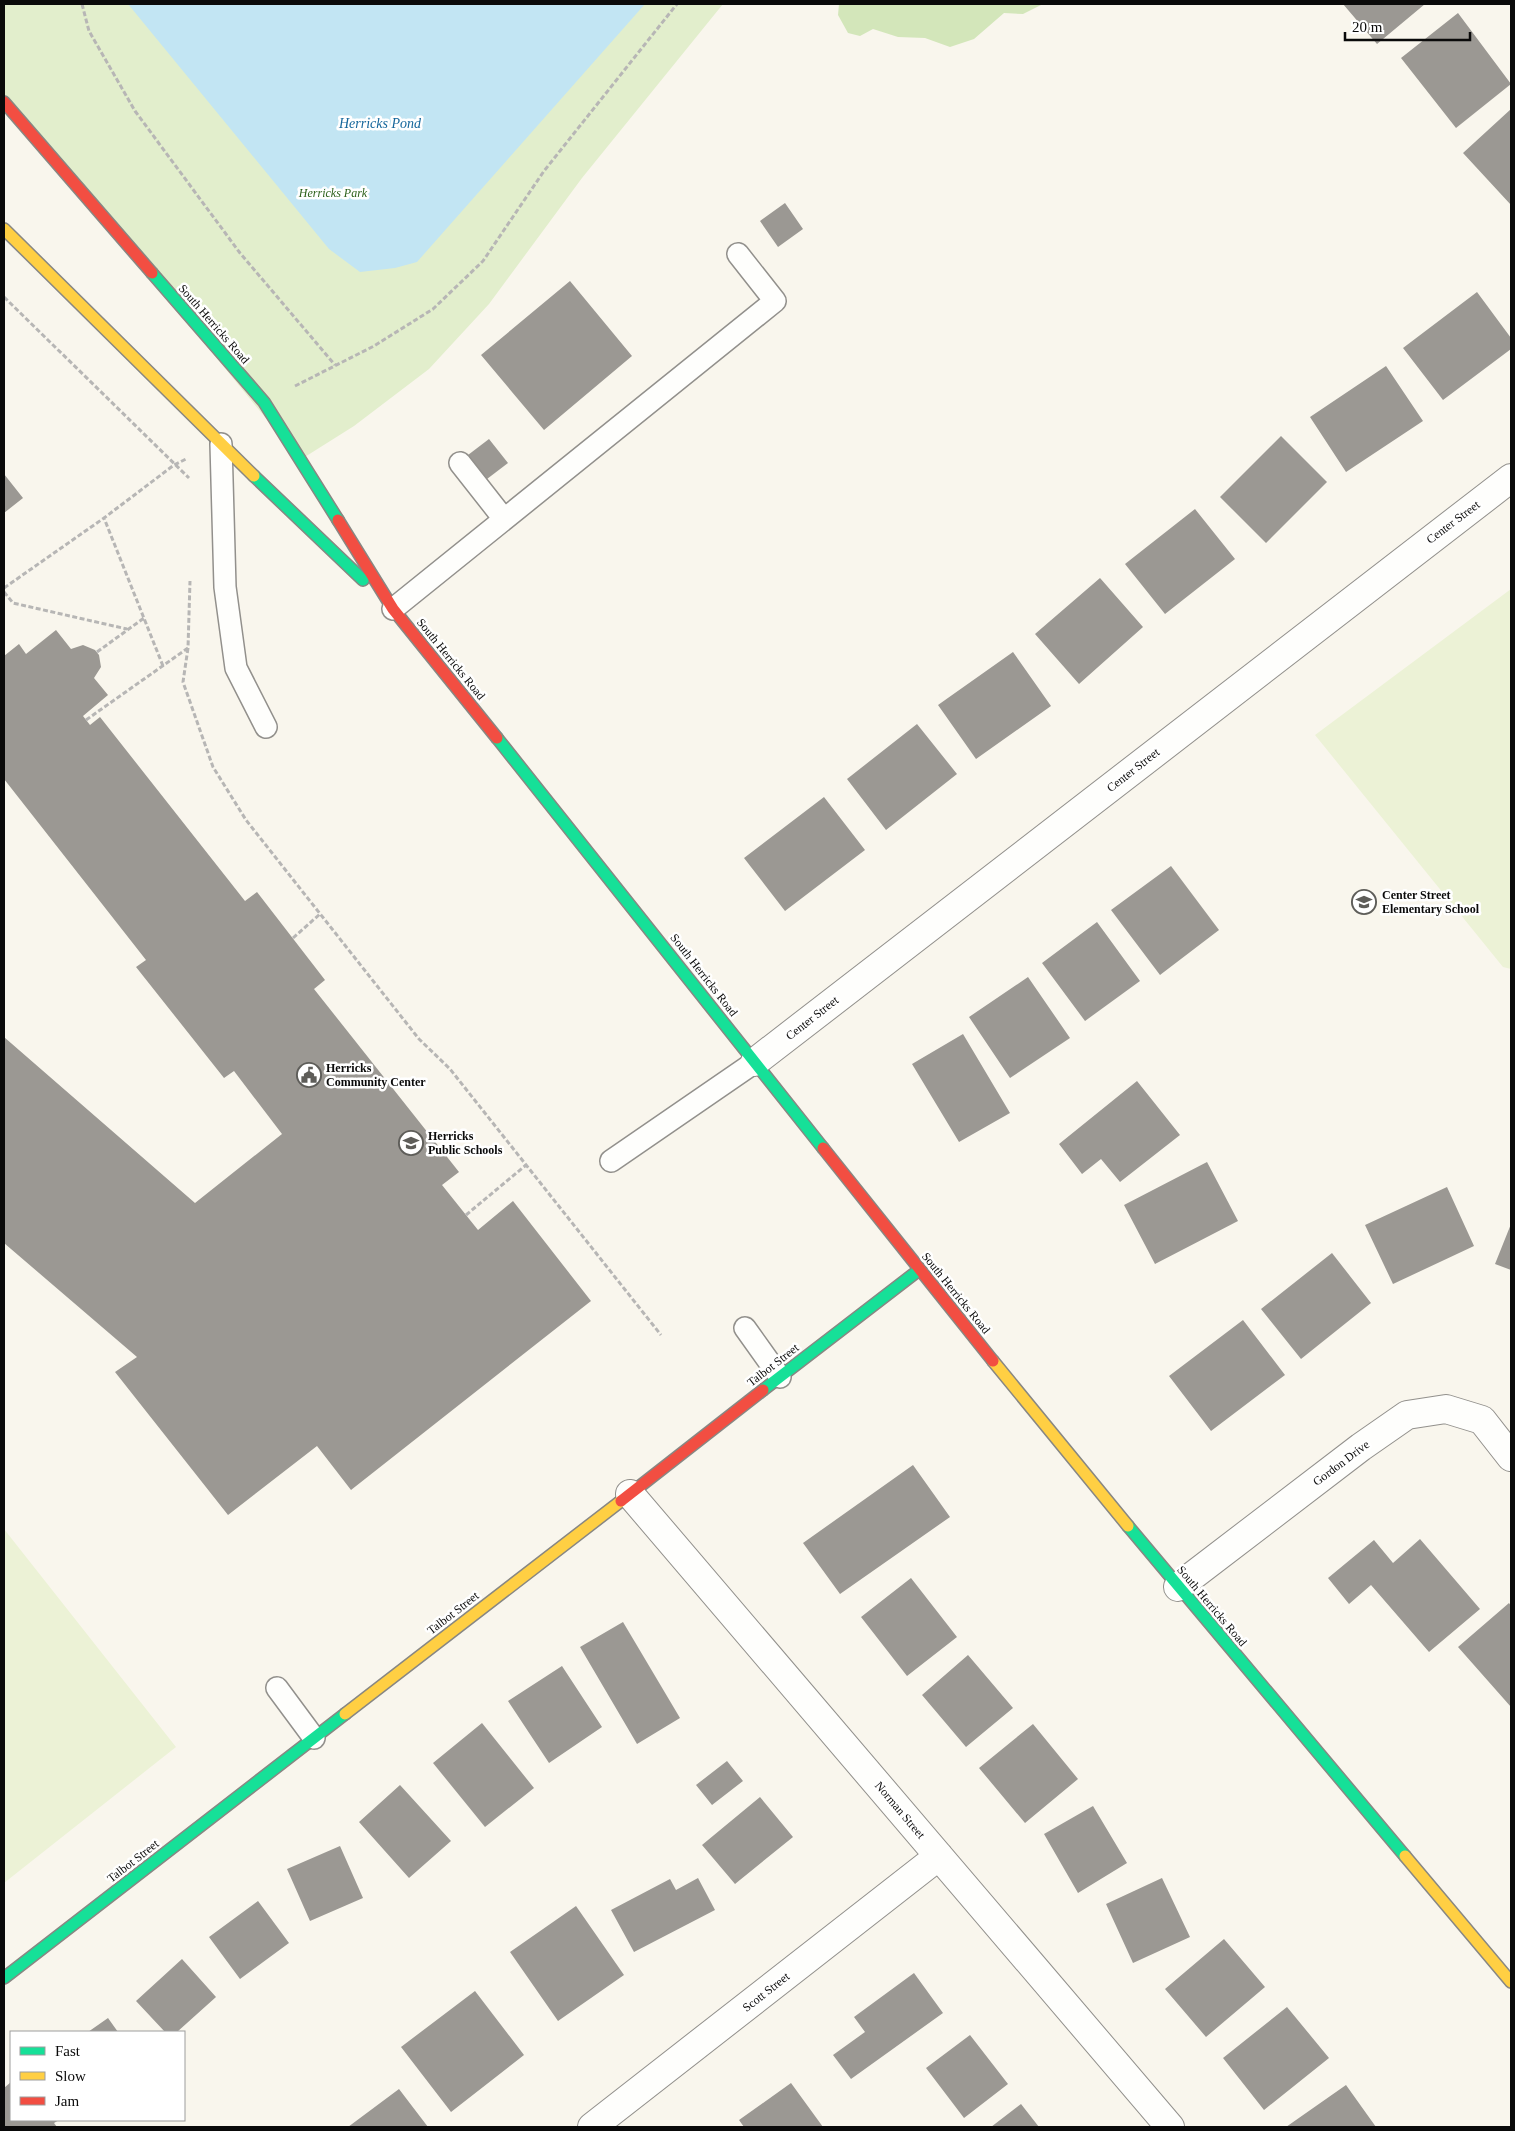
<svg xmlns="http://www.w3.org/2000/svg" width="1515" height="2131" viewBox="0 0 1515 2131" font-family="Georgia,serif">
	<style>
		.green { fill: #e2eecc }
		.forest { fill: #d3e6ba }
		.pitch { fill: #ecf2d6 }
		.water { fill: #c2e5f3 }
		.building { fill: #9b9893 }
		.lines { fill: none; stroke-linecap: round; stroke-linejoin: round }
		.lane-casing { stroke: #92908c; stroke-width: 24 }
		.street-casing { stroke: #92908c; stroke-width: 30 }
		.fast-casing { stroke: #888783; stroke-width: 14 }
		.slow-casing { stroke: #888783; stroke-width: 14 }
		.jam-casing { stroke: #888783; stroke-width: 14 }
		.path { stroke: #b7b6b5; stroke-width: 3; stroke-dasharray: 5 2.5; stroke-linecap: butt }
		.lane { stroke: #fefefc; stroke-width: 21 }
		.street { stroke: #fefefc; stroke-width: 28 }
		.fast { stroke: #16e098; stroke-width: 11 }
		.slow { stroke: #ffcf43; stroke-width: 11 }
		.jam { stroke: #f24e42; stroke-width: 11 }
		.labels { text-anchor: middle; stroke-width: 5; stroke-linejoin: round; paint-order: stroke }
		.park-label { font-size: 12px; font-style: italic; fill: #2d611b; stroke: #fff }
		.street-label { font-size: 12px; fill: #0a0a0a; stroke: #fff }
		.poi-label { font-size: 12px; font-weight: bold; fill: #0a0a0a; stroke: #fff; text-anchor: start }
		.water-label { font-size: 14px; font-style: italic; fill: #14669b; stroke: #fff }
	</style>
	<rect width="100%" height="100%" fill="#f9f6ed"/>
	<path class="green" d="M4,4H723L582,178L489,304L429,369L354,426L300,460L4,98Z"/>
	<path class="forest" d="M839,4H1043L1023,14L1004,13L974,39L950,47L925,38L898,37L873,29L860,36L848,33L838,15Z"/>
	<path class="pitch" d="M1511,589V969L1503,967L1315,735Z
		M4,1529L176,1747L4,1883Z"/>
	<path class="water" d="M128,4H645L417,262L395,268L360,272L329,249Z"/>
	<path class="building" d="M1343,4H1425L1377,44Z
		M1458,13L1511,84L1456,128L1401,58Z
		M1511,109V205L1463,153Z
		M785,203L803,229L778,247L760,221Z
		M570,281L632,356L544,430L481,355Z
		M1477,292L1511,338V349L1443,400L1403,348Z
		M1386,366L1423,421L1346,472L1310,417Z
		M1281,436L1327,482L1266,543L1220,497Z
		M489,439L508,463L487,479L468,455Z
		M4,474L23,498L4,513Z
		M1195,509L1235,559L1165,614L1125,564Z
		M1100,578L1143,627L1079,684L1035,634Z
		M56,630L71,649L83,645L95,650L99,655L101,667L94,678L108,695L83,716L90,725L100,717L245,901L257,892L325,980L314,989L459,1172L442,1185L478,1230L513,1201L591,1301L351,1490L317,1446L228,1515L115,1372L137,1357L4,1243V1037L195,1203L282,1134L234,1071L224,1078L136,967L146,960L4,779V656L19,644L26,654Z
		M1013,652L1051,706L976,759L938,705Z
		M917,724L957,774L886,830L847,779Z
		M824,797L865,850L785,911L744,858Z
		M1171,866L1219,930L1160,975L1111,910Z
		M1097,922L1140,981L1085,1021L1042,963Z
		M1028,977L1070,1038L1010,1078L969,1017Z
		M963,1034L1010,1113L959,1142L912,1064Z
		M1137,1081L1180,1135L1120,1182L1101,1159L1082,1174L1059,1144Z
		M1207,1162L1238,1221L1155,1264L1124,1205Z
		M1447,1187L1474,1246L1393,1284L1365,1225Z
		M1511,1224V1270L1495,1264Z
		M1332,1253L1371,1303L1301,1359L1261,1309Z
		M1243,1320L1285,1375L1211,1431L1169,1376Z
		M913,1465L950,1517L840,1594L803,1543Z
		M1420,1539L1480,1609L1429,1652L1371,1585L1349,1604L1328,1578L1374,1540L1393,1563Z
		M911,1578L957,1637L907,1676L861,1617Z
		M1509,1603L1511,1606V1707L1458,1647Z
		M623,1622L680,1718L637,1744L580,1647Z
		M968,1655L1013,1708L966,1747L922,1695Z
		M562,1666L602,1727L549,1763L508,1701Z
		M482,1723L534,1788L485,1827L433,1763Z
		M1033,1724L1078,1779L1025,1823L979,1768Z
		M727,1761L743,1781L712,1805L696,1785Z
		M400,1785L451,1841L409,1878L359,1822Z
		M760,1797L793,1837L735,1884L702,1845Z
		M1093,1806L1127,1863L1078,1893L1044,1834Z
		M340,1846L363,1898L310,1921L287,1869Z
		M698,1878L715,1910L634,1952L611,1910L670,1879L676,1890Z
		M1162,1878L1190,1937L1133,1963L1106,1904Z
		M258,1901L289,1943L240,1979L209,1937Z
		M576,1906L624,1975L558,2021L510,1952Z
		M1224,1939L1265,1987L1206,2037L1165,1989Z
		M182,1959L216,1997L177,2032H165L136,2001Z
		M914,1973L943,2013L851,2079L833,2055L865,2032L854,2017Z
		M475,1991L524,2055L451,2112L401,2047Z
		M1287,2007L1329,2058L1264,2110L1223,2058Z
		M108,2018L118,2032H88Z
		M970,2035L1008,2084L964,2118L926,2068Z
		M11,2082V2120H59L54,2123L57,2127H4V2088Z
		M791,2083L823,2127H744L739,2120Z
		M1346,2085L1376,2127H1286Z
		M399,2089L428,2127H348Z
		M1021,2104L1039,2127H991Z"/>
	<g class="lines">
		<defs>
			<path id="lane" d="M221,444L225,587L236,668L266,727
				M460,463L504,519
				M393,609L775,301L738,254
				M611,1161L755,1062
				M745,1328L780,1377
				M277,1688L314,1738"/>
			<path id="street" d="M755,1062L1511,478
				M630,1494L1170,2127
				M1178,1587L1361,1447L1407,1415L1446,1409L1482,1420L1511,1457
				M592,2127L939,1856"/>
			<path id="fast" d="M152,273L264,402L338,520
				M254,476L363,580
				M497,738L823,1148
				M763,1390L919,1270
				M1128,1526L1405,1856
				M4,1978L345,1714"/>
			<path id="slow" d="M4,229L254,476
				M993,1361L1128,1526
				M345,1714L621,1501
				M1405,1856L1511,1982"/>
			<path id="jam" d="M4,102L152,273
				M338,520L393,609L497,738
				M823,1148L993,1361
				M621,1501L763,1390"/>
		</defs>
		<use href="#lane" class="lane-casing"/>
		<use href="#street" class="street-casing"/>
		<use href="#fast" class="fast-casing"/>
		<use href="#slow" class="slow-casing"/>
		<use href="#jam" class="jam-casing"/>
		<path class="path" d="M82,4L89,31L135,111L240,253L335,365
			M4,297L189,478
			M295,386L374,346L433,309L483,261L544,171L677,4
			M4,588L104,518
			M4,592L13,603L127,629
			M188,648L183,682L213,767L246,820L419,1039L450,1069L661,1335
			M97,652L144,618
			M163,666L104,518L174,465L186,459
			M86,720L188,648L190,581
			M293,938L320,914
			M466,1215L526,1165"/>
		<use href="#lane" class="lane"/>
		<use href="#street" class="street"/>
		<use href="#fast" class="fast"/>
		<use href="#slow" class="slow"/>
		<use href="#jam" class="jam"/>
	</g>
	<defs>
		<symbol id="school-ring" viewBox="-11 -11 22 22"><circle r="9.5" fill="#fff" stroke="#5e5d59" stroke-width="1.5"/><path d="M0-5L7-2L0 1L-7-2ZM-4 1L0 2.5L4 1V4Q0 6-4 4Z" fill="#5e5d59"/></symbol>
		<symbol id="civic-ring" viewBox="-11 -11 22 22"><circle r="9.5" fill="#fff" stroke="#5e5d59" stroke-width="1.5"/><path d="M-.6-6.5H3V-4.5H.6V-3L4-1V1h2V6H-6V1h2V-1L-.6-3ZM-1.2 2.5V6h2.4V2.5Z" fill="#5e5d59"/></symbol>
	</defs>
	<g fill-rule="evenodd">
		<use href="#school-ring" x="1350" y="888" width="28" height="28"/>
		<use href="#civic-ring" x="295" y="1061" width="28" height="28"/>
		<use href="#school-ring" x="397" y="1129" width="28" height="28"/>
	</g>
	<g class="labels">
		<g class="park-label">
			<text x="333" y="197">Herricks Park</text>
		</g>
		<g class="street-label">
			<text transform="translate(214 324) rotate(49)" y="4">South Herricks Road</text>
			<text transform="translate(1453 522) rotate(-37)" y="4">Center Street</text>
			<text transform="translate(451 659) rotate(51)" y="4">South Herricks Road</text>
			<text transform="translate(1133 770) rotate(-38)" y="4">Center Street</text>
			<text transform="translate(704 975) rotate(52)" y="4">South Herricks Road</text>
			<text transform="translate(812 1018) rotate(-38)" y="4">Center Street</text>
			<text transform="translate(956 1293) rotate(51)" y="4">South Herricks Road</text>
			<text transform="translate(773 1365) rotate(-38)" y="4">Talbot Street</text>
			<text transform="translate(1341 1463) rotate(-37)" y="4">Gordon Drive</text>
			<text transform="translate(1212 1606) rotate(50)" y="4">South Herricks Road</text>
			<text transform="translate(453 1613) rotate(-38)" y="4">Talbot Street</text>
			<text transform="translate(900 1810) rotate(50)" y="4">Norman Street</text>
			<text transform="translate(133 1861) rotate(-38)" y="4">Talbot Street</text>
			<text transform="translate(766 1992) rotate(-38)" y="4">Scott Street</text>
		</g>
		<g class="poi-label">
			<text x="1382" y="899">Center Street<tspan x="1382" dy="14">Elementary School</tspan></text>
			<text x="326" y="1072">Herricks<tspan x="326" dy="14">Community Center</tspan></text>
			<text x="428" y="1140">Herricks<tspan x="428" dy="14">Public Schools</tspan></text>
		</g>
		<g class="water-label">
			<text x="380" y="128">Herricks Pond</text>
		</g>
	</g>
	<rect width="1515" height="2131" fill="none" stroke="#0a0a0a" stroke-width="10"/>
	<rect x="10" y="2031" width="175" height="90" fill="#ffffff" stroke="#9d9d9d"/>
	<rect x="20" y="2047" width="25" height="8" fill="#16e098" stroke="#9d9d9d"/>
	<text x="55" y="2056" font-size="15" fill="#0a0a0a">Fast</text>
	<rect x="20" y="2072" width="25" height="8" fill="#ffcf43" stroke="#9d9d9d"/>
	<text x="55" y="2081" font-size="15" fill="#0a0a0a">Slow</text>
	<rect x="20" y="2097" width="25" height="8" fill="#f24e42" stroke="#9d9d9d"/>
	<text x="55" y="2106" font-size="15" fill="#0a0a0a">Jam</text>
	<path d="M1345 32v8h125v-8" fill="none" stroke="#0a0a0a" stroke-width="2.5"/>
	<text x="1352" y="32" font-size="15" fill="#0a0a0a" stroke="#ffffff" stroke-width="4" paint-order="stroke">20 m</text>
</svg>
